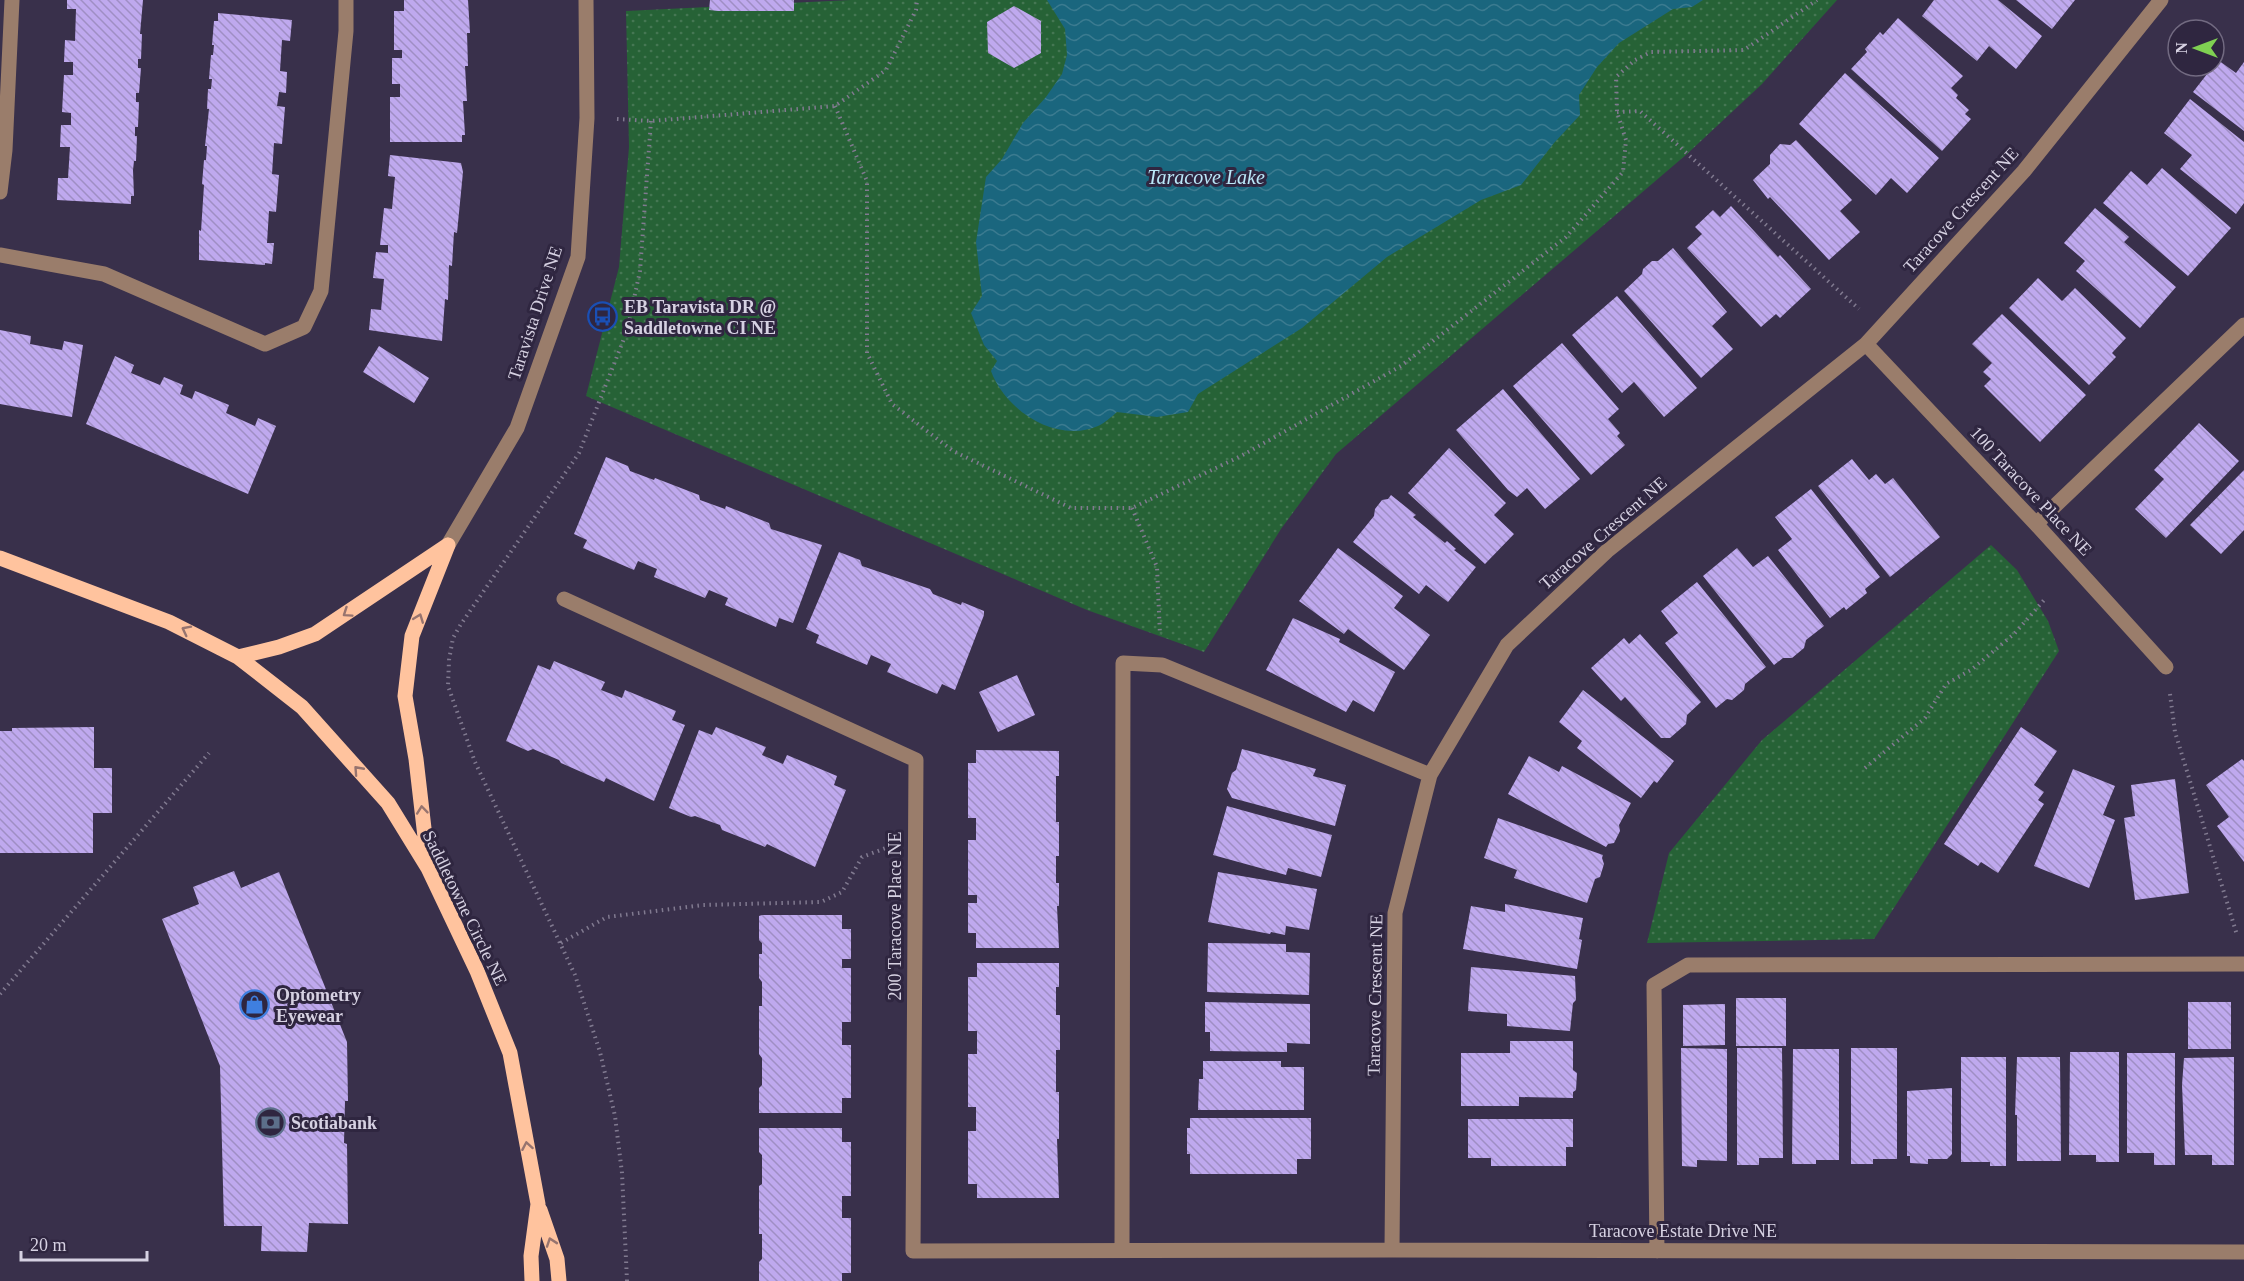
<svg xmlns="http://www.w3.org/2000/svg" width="2244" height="1281" viewBox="0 0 2244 1281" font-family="Georgia,serif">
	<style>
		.park { fill: url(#park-dots) }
		.water { fill: url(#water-waves) }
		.building { fill: url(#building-back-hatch) }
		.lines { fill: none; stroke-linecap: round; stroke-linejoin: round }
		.path { stroke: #817a90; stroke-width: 4; stroke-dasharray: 1.5 4.5; stroke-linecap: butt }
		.minor { stroke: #9a7d6b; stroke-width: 15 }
		.major { stroke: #ffc39e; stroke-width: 15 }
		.oneway { stroke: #97746f }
		.labels { text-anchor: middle; stroke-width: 6; stroke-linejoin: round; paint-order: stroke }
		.street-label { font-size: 18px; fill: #d6d1e2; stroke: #2f2640 }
		.poi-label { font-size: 18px; font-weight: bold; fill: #d6d1e2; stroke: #2f2640; text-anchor: start }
		.water-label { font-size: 20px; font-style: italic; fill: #bbe8f9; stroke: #2f2640 }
	</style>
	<defs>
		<pattern id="park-dots" width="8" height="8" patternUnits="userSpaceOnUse" patternTransform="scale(1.5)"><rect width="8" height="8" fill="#266236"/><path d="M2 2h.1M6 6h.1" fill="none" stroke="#457753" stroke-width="1.8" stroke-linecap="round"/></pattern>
		<pattern id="water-waves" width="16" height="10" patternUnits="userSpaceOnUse" patternTransform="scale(1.5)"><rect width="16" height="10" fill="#1a667e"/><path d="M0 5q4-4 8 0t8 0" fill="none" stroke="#3b7b90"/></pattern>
		<pattern id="building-back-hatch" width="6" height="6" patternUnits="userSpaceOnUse" patternTransform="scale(1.5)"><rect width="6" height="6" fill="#bfa9ee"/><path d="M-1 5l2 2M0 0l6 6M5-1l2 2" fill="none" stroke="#9f8ec4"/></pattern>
	</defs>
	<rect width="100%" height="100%" fill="#39304b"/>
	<path class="park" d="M851,0H1837L1762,84L1687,154L1336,454L1281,529L1204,652L1087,610L586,396L619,267L629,147L626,11Z
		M1991,545L2017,570L2048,621L2059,651L1874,939L1647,943L1669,853L1762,740Z"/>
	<path class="water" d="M1047,0H1703L1692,7L1673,9L1619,43L1597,67L1579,95L1580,115L1554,143L1521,185L1481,200L1387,257L1302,328L1198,394L1188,412L1157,417L1117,412C1111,417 1105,423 1098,426C1056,444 1005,410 991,371L997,361L984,345L971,313L982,296L976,242L986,177L1002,159L1023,123L1046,97L1062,74L1067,55L1065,29Z"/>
	<path class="building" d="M67,0H143L140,34H142L141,59H138V68H141L139,93H136V102H139L138,127H135V136H137L136,161H134L133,170L134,196H131V204L57,200L58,178H68L70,147H60L61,125H71V113L62,112L64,75H73V62H64L65,40L75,41L76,9H67Z
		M404,0H468L470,33H467L468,66H465L467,101H463L465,135H462V142H390V97H400V84H392V58H402V50H394V11H404Z
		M710,0H794V11H718L709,10Z
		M1934,0H1998L2042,36L2016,69L1989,46L1977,61L1922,16Z
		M2016,0H2075L2052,29Z
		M1014,6L1041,21V53L1014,68L988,53L987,22Z
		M218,13L292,20L290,41L282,40L280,71L287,72L286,93L279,92L277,106L285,107L282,144L274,143L272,174L279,175L276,212L269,211L267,243H274L272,264L265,263V265L199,260V230L201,231L204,185L202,184L204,160H206L207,146H205L209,109H207L208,89H211L212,79H209L211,55H213L214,45H212L214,21H218Z
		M1898,18L1963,76L1951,88L1958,95L1956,98L1969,110L1965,114L1971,119L1942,151L1851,69L1867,52L1865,49L1880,32L1883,35Z
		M2218,60L2236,73L2244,62V131L2193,92Z
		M1845,73L1939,158L1907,193L1891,178L1876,195L1799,124Z
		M2190,99L2244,142V203L2236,214L2180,169L2192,155L2164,133Z
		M1796,140L1852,200L1840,211L1860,232L1829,260L1770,197L1768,199L1753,180L1770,164V155L1780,144L1790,145Z
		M390,155L461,163L463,172L457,233L454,232L452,266L449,265L448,300L445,299L442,341L369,330L371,309L381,310L384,279L373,278L376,252L388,253V245H380L384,208L392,209L395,177L388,176Z
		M2162,168L2231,228L2188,276L2103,203L2131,171L2147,185Z
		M1731,206L1778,257L1780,255L1811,289L1780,318L1776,314L1761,327L1687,248L1702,234L1695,227L1713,210L1720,217Z
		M2095,208L2129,237L2124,242L2176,287L2140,328L2076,271L2085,261L2064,243Z
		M1673,248L1727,312L1712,326L1733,349L1701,378L1624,291L1642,274L1643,269L1652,261H1658Z
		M2038,278L2062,301L2075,288L2126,338L2112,353L2116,357L2089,385L2009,308Z
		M1617,296L1697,388L1664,417L1634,382L1622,393L1572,335Z
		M2002,314L2086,395L2040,442L1984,386L1991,379L1983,372L1992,363L1972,344Z
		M0,330L31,336L30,344L62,350L64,341L83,345L72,417L0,404Z
		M1562,343L1619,409L1608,419L1620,433L1617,436L1625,445L1591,475L1513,386Z
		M379,346L429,378L414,403L363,372Z
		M115,356L134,365L131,373L160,385L164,377L183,385L180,394L192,399L195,391L198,392L229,405L226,413L255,426L258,418L276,426L248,494L86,424Z
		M1503,389L1580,479L1545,509L1527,488L1517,497L1508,490L1456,430Z
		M2199,423L2239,461L2166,538L2135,509L2164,479L2154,470Z
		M1449,448L1506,503L1494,515L1514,534L1485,564L1408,493Z
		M606,457L628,466L630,471L654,480L655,478L699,495L700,500L725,509L726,506L769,523L771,529L822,545L793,623L779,618L776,627L725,605L728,598L709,590L705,598L654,577L657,569L638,561L634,570L583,548L587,540L574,534Z
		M1852,459L1869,480L1876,474L1885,484L1893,478L1940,537L1890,577L1818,486Z
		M2244,470V530L2221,554L2190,525Z
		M1811,489L1880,577L1865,589L1867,593L1846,610L1844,607L1830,618L1778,550L1792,539L1775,517Z
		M1391,495L1416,515L1413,517L1445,543L1447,541L1456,549L1454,550L1476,567L1448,602L1426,585L1419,594L1353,542L1374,516L1375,509L1382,500L1388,499Z
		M1338,548L1403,596L1394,608L1430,635L1404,670L1348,629L1344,634L1299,601Z
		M1737,548L1753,567L1768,556L1824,626L1806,640L1804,648L1792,658H1783L1774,665L1703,576Z
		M839,552L860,560L862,566L930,589L933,594L961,605L962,602L984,611V615L955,690L942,684L937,694L887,672L891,664L871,655L867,665L816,643L819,635L806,629Z
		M1697,582L1766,667L1745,684L1744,690L1732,700L1727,699L1716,708L1665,643L1678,633L1661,611Z
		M1293,618L1340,639L1339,642L1395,672L1374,712L1353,700L1346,712L1266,670Z
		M1640,634L1701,702L1687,715L1686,724L1670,738H1661L1625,697L1621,701L1591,668L1624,638L1629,644Z
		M554,661L605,682L601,690L622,698L625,690L676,711L672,720L685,725L654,801L606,778L604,782L561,763L559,760L533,749L528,751L506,741L538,665L550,670Z
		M1017,675L1035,715L998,732L979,692Z
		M1583,690L1674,761L1657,783L1654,781L1641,798L1577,748L1582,741L1559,722Z
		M94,727V768H112V813H93V853H0V731H12V728Z
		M716,727L766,747L762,755L783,764L787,755L837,776L834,785L846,790L815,867L767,844L765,847L722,830L720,825L695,816L691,817L669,808L699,730L712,735Z
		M2021,727L2057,751L2034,785L2044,792L2038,800L2044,804L1998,873L1981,862L1978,866L1944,844Z
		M1242,749L1316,769L1313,776L1346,785L1335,826L1232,798L1227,789L1232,773L1236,770Z
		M976,750L1059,751V776H1056V822H1059V856H1056V883H1059V906H1057L1059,948H976V933H968V903H977V895H968V840H976V818H968V763H976Z
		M1529,756L1559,772L1562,766L1631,803L1619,825L1620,831L1614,843L1608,844L1606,847L1508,794Z
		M2242,759L2244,761V862L2217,826L2229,817L2206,785Z
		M2073,769L2115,786L2103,815L2115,820L2089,888L2034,866Z
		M2175,779L2189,893L2135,900L2124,818L2135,816L2131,785Z
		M1227,806L1332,835L1321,877L1288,868L1286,875L1213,855Z
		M1498,818L1603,855L1602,858L1604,864L1600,877L1595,879L1587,903L1514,878L1517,870L1484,858Z
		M234,871L241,888L279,872L347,1042L348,1101H345L344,1143L347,1144L348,1224L309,1223L307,1252L261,1251L262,1226H224L220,1066L162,919L199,904L193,887Z
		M1218,872L1317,889L1309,930L1286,926L1285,935L1271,932L1270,934L1208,922Z
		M1505,904L1583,918L1579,939L1582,940L1577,969L1463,949L1471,906L1505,912Z
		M762,915H842V929H851V959H842V968H851V1022H842V1045H851V1098H842V1113H759V1088L762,1085V1058L759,1054V1006H762V982L759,978V954H762V943L759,940V916Z
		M1208,943L1286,944V952L1310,953L1309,995L1207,992Z
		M977,963H1059V987H1056V1015H1060V1050H1056V1092H1059V1139H1057L1059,1198H977V1184H968V1131H976V1107H968V1054H977V1031H968V977H977Z
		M1471,967L1575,976L1576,1000L1573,1003L1570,1031L1507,1026V1014L1468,1011Z
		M1736,998H1786V1046H1736Z
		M1205,1002L1310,1004V1044L1287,1043V1052L1210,1051V1032H1205Z
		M2188,1002H2231V1049H2188Z
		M1725,1004V1045L1683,1046V1005Z
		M1510,1041H1573V1070L1577,1073L1576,1090L1573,1092V1098L1519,1097V1106H1461V1053H1510Z
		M1681,1048L1727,1049V1161L1697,1160V1167L1682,1166Z
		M1737,1048H1782L1783,1158H1759V1165H1737Z
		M1851,1048H1897V1159H1873V1164H1851Z
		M1793,1049H1839V1160H1816V1164H1792Z
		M2070,1052H2119V1162H2096V1155H2069Z
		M2127,1053H2175V1165H2154V1153H2127Z
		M1961,1057H2006V1166H1990V1162H1961Z
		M2017,1057H2060L2061,1161H2017V1115H2015Z
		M2234,1057V1165H2212V1155H2185L2182,1085L2184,1058Z
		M1203,1061H1281V1067H1304V1110H1198L1199,1079H1203Z
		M1952,1088V1154L1947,1159H1928V1164L1910,1163V1156H1907V1091Z
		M1190,1118H1311V1159H1297V1174H1190V1154H1187V1128H1190Z
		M1468,1119H1573V1147H1566V1166H1491V1158H1468Z
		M759,1128H842V1142H851V1196H842V1218H851V1273H842V1281H759V1262L762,1259V1234H759V1186L762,1184V1155L759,1152Z"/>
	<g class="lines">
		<path class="path" d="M835,106L867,181V353L892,404L953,451L1071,508H1132L1241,456L1401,366L1566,237L1623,172L1626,140L1617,112L1616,77L1635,60L1651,52L1744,50L1817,0
			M1617,112L1640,111L1859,309
			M617,119L651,121L835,106L886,70L916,10L917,0
			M1132,508L1157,567L1160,635
			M2170,694L2175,732L2237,935
			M1865,768L1925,718L1946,684L1971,670L2014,634L2045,599
			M561,943L607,917L703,905L821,902L842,892L862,857L886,848
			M0,994L209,753
			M627,1281L622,1173L615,1116L600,1052L575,975L475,762L448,686L449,660L453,638L461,624L579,453L627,331L640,271L651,121"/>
		<path class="minor" d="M0,192L5,150L12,0
			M0,255L104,274L265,344L304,327L321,291L346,31V0
			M1866,344L2036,524L2166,667
			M2036,524L2244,325
			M448,545L517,428L578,257L587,118L586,0
			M564,599L916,760L913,1251L1392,1250L2244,1252
			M1122,1250L1123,663L1162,665L1430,775
			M1392,1250L1395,913L1430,775L1507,645L1607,551L1866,344L2024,171L2161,0
			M1657,1251L1654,985L1688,965L2244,964"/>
		<path class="major" d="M0,558L169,622L238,657L302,707L388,803L428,868L477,971L510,1053L538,1204L531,1256L532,1281
			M238,657L279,647L315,634L448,545
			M428,863L416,759L405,696L412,636L448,545
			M540,1210L557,1259L559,1281"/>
	</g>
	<defs><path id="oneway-chevron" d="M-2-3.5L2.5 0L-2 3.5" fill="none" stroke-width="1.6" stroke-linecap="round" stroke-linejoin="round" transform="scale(1.5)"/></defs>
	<g class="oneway">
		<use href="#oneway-chevron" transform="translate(347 613) rotate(146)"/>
		<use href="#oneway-chevron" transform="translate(419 618) rotate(-69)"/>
		<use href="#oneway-chevron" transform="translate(186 630) rotate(-153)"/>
		<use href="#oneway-chevron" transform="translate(358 770) rotate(-132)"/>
		<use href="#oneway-chevron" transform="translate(422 810) rotate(-96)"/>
		<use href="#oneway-chevron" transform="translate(527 1146) rotate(-100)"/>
		<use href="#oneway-chevron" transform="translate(551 1242) rotate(-109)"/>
	</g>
	<defs>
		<symbol id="bus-ring" viewBox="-11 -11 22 22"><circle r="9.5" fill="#2f2640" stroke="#1a4fb4" stroke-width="1.5"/><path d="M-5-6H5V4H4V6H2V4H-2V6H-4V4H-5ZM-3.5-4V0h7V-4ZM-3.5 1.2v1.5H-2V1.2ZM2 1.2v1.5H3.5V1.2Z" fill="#1a4fb4"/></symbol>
		<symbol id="shop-ring" viewBox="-11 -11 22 22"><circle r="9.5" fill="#2f2640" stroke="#3f7fe0" stroke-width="1.5"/><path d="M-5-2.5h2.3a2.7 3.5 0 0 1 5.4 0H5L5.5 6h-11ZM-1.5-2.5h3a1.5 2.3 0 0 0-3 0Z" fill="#3f7fe0"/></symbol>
		<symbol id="bank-ring" viewBox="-11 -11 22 22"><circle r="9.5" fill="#2f2640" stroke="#5c6f8a" stroke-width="1.5"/><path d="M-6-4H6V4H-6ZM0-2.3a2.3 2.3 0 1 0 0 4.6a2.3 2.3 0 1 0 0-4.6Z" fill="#5c6f8a"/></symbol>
	</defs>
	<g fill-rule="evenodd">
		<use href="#bus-ring" x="586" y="300" width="33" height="33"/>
		<use href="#shop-ring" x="238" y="988" width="33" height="33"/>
		<use href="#bank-ring" x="254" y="1106" width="33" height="33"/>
	</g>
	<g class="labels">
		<g class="street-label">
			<text transform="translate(1961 210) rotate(-48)" y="6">Taracove Crescent NE</text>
			<text transform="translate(535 313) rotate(-72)" y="6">Taravista Drive NE</text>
			<text transform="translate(2031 491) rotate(47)" y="6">100 Taracove Place NE</text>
			<text transform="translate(1603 533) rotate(-41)" y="6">Taracove Crescent NE</text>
			<text transform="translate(465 908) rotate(64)" y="6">Saddletowne Circle NE</text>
			<text transform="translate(895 916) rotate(-90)" y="6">200 Taracove Place NE</text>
			<text transform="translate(1375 995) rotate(-89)" y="6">Taracove Crescent NE</text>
			<text x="1683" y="1237">Taracove Estate Drive NE</text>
		</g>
		<g class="poi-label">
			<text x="624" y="313">EB Taravista DR @<tspan x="624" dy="21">Saddletowne CI NE</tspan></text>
			<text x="276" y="1001">Optometry<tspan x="276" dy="21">Eyewear</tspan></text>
			<text x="291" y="1129">Scotiabank</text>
		</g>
		<g class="water-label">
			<text x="1206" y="184">Taracove Lake</text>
		</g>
	</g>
	<g transform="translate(2196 48) rotate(270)"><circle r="28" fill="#2f2640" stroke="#726a81" stroke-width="1.5"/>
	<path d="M0-4.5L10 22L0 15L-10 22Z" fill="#7fd052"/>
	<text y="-9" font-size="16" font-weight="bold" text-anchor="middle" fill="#d6d1e2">N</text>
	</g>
	<path d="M21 1251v9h126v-9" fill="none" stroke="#d6d1e2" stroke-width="3"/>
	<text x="30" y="1251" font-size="18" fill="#d6d1e2" stroke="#2f2640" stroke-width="4.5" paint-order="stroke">20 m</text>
</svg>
